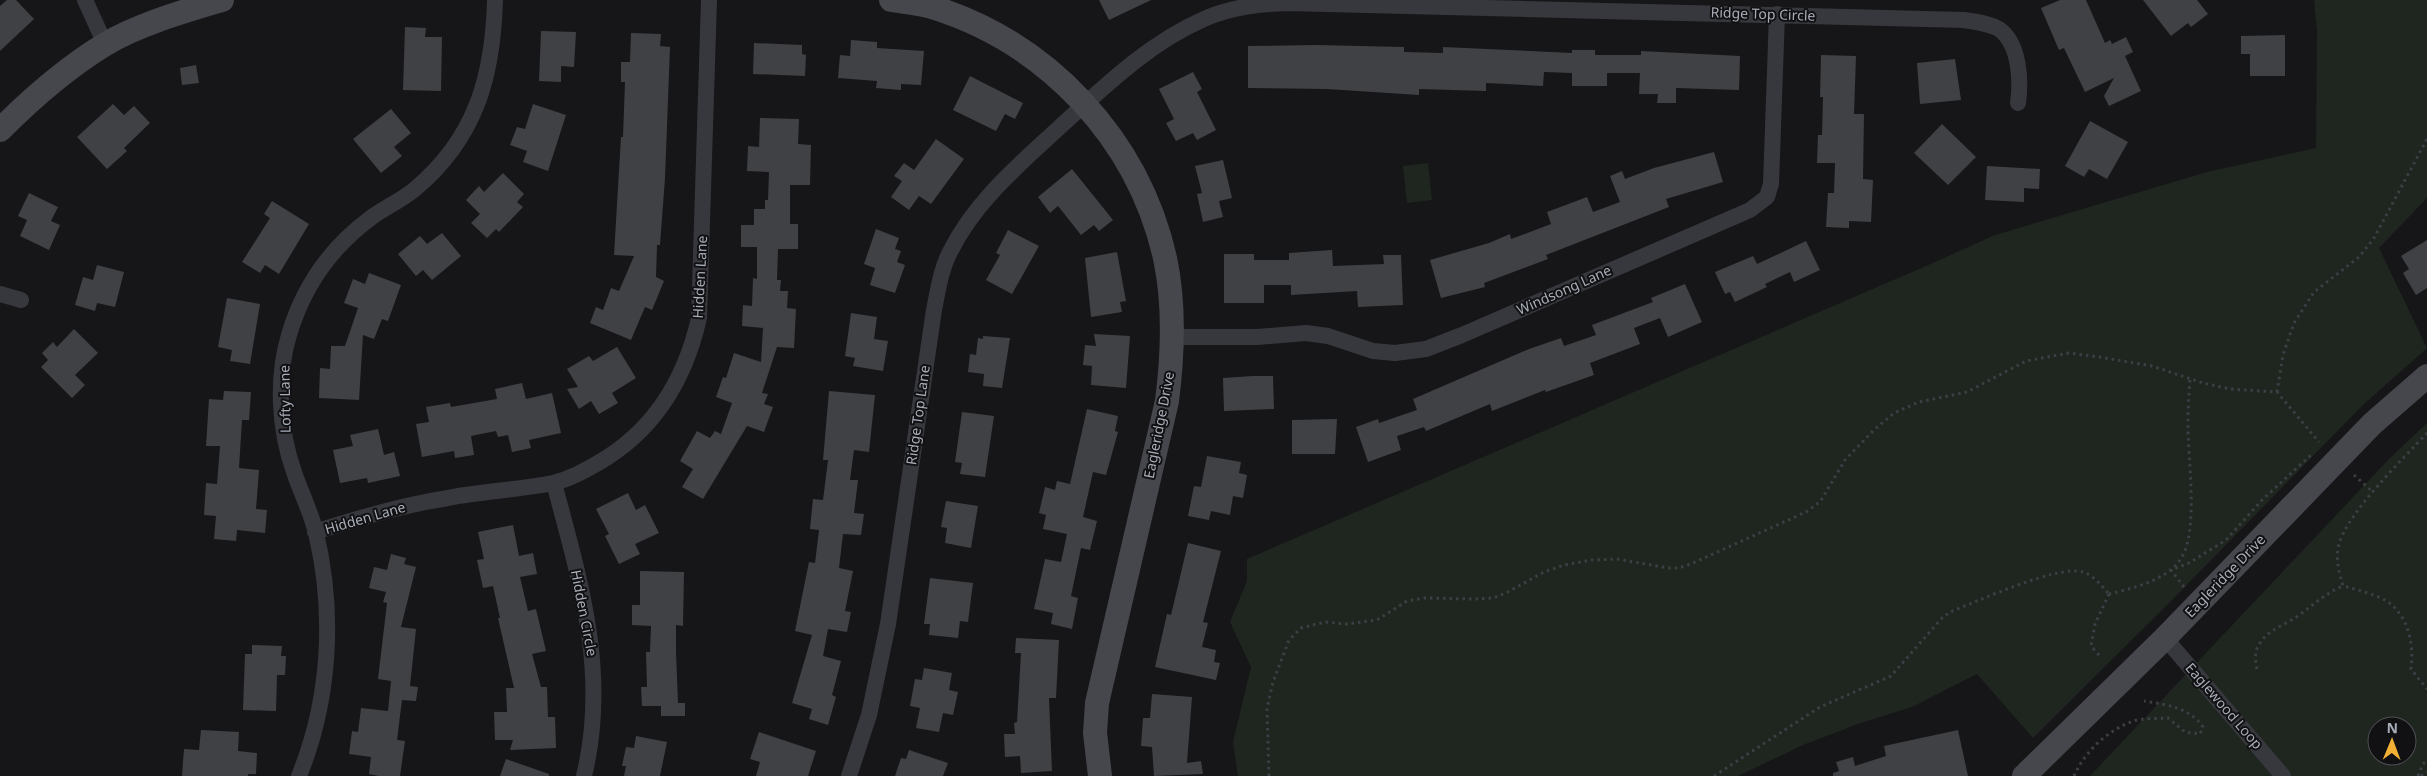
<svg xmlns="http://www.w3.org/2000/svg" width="2427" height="776" viewBox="0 0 2427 776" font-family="'Noto Sans',sans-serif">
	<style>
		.green { fill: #1e261f; fill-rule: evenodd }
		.building { fill: #404145 }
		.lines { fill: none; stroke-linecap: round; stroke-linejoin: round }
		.path { stroke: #3d3f44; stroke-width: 3; stroke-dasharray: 2.5 4; stroke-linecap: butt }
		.street { stroke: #37383d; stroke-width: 16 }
		.secondary { stroke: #45474d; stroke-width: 24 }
		.labels { text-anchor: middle; stroke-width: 4; stroke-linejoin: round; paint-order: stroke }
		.street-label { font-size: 14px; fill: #a8adb8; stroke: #111113 }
	</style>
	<rect width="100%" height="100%" fill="#161618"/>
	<path class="green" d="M2314,0H2427V198L2379,248L2427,348L2363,405L2172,600L2033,738L1977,674L1912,707L1858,724L1803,745L1738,776H1238L1233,742L1251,667L1230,622L1247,581V559L1926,266L1995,235L2207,172L2316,148L2317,31Z
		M1428,163L1432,200L1407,203L1403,166Z
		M2427,423V776H2090L2389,459ZM2377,726H2407V756H2377Z"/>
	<path class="building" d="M7,0H16L34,19L0,51V6Z
		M1099,0H1151L1109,20Z
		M2060,0H2086L2105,43L2110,40L2112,44L2126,37L2133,52L2125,56L2141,91L2109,106L2104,96L2114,78L2085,92L2064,48L2059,50L2041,8Z
		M2143,0H2197L2208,14L2191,27L2188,23L2171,36Z
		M405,27L426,28L425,37H442L441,91L403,90Z
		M541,31L576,32L574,67L561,66V82L539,81Z
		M631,33L661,34L660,46L670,47L665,178L660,245H657L656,277L664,281L652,310L645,307L631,340L590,323L596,307L603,310L611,288L619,291L634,256L614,255L621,137H623L625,82H621V62H630Z
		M2285,35V76H2250V54H2241V36Z
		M851,40L877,42V48L924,51L921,85L901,84V90L876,88L877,81L838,78L840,55L850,56Z
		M754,43L802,45V54L806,55L805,76L753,74Z
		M1317,45L1404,47V52L1443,53V47L1572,53V50H1595V55H1641V51L1740,56L1739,90L1676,88V103H1657L1658,94H1639L1640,73H1607V86H1572V73L1544,72L1543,86L1486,83V91L1419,89V95L1327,89L1248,88V46Z
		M1821,55L1856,56L1854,114H1864L1863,179L1873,180L1871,222L1849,221V228L1826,227L1828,193H1834L1835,163H1817L1818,135H1822L1823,97H1820Z
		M1955,59L1961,100L1920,104L1917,63Z
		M196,65L199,83L182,85L180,68Z
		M1193,72L1202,89L1197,92L1216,130L1197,140L1193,133L1176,141L1166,123L1174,119L1159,89Z
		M970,76L1023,103L1015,119L1005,114L996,131L953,110Z
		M113,104L124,115L134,106L150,123L124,148L127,151L107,169L77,137Z
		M533,104L566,115L548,171L523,162L527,151L510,145L517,127L525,129Z
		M391,109L411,133L394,147L402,156L381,173L353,139Z
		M760,118L799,119L798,144L811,145L810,185H790V224H798V249H778L777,280H781L780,291H788L787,308L796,309L794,348L777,347L762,393L768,394L764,404L773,407L764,432L747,426L703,499L682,487L693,469L680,461L697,431L710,438L715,431L721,434L732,403L716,397L723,377L726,378L734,353L761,362L763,328L742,326L743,305L752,306L753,278L757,279V247H741V225H754V209H765V200H768L769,172L747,171L748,146L759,147Z
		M2090,121L2128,142L2107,179L2089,169L2084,177L2065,166Z
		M1942,124L1976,157L1948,185L1914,153Z
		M936,139L964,159L931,204L919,196L909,210L891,197L902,181L894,176L904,163L914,170Z
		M1714,152L1723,182L1666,199L1669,207L1546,255L1548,259L1484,283L1485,287L1441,298L1430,260L1489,243L1510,234L1511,239L1551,224L1547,212L1587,197L1593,212L1620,202L1610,176L1622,171L1625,179L1654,168Z
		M1223,160L1232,198L1219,201L1223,217L1203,222L1197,194L1202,193L1195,166Z
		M1987,166L2040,169L2039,189L2024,188V202L1985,200Z
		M1072,169L1113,220L1099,231L1094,225L1081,235L1058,206L1050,213L1038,197Z
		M503,173L524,194L517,202L523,207L499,232L496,229L487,238L471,223L480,214L466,200L479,186L484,192Z
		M29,193L58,207L51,221L60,225L49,250L20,236L27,220L18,216Z
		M272,201L309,224L279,274L265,265L260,273L242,262L270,218L264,214Z
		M876,229L899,238L895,249L901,251L897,262L905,265L895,293L870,285L875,268L864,264Z
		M1008,230L1039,246L1012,294L986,280L1000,255L996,253Z
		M442,233L461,256L432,280L423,270L416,276L398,254L420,236L427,244Z
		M2427,240V288L2416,295L2403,273L2409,269L2401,256Z
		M1806,241L1820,270L1794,282L1790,272L1765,284L1767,287L1735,302L1730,292L1725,294L1715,272L1753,256L1757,264Z
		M1332,250L1333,266L1384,264L1383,255H1401L1403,305L1358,307L1357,291L1291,295V285H1264V303H1224V254H1254V260H1289V253Z
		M1117,252L1126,301L1120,302L1122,312L1091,317L1085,258Z
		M97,265L124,272L115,307L97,303L95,311L75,305L83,277L93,280Z
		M369,273L401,285L388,321L382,319L374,339L363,335L359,400L319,398L320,368L330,369L331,346H345L358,308L344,303L353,279L365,284Z
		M1685,284L1702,322L1668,337L1660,318L1634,328L1640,344L1590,363L1594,375L1546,392L1545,390L1492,411L1490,404L1426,431L1424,427L1397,436L1401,450L1368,462L1356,427L1378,419L1379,423L1417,410L1413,399L1529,349L1561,338L1564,346L1596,335L1592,325L1653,302L1651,298Z
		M227,298L260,304L250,364L230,361L232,350L218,347Z
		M851,313L877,317L874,339L888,341L883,371L853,366L855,358L845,356Z
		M74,329L98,353L75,375L85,385L72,398L41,367L48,360L42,353L53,342L57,347Z
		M1094,334L1130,336L1126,388L1091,385L1092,366L1083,365L1085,345L1096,346Z
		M983,336L1010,338L1002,388L983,386L984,374L968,372L970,354L976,355L978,338L983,339Z
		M617,347L636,378L612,393L618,403L599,414L591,401L579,409L567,389L578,387L567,369L589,356L593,361Z
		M1253,376H1273L1274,409L1224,411L1223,378Z
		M522,383L526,399L552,393L561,433L529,440L531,448L512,452L508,435L498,437L496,431L471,436L474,455L455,458L454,451L422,457L416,424L429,422L426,407L450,403L451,407L497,399L495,389Z
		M224,391L251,392L249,420H242L239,468L259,470L256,509L267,510L265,533L237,530L236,541L214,539L216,516L204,515L206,483L217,484L220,446H206L209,399L223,400Z
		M829,391L875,395L869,452L854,450L850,480H858L854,513L864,514L861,535L843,534L839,568L853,571L845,611L851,612L847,632L828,629L823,656L841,661L832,695L836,697L828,725L809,719L812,709L792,703L812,635L795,631L809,562L815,563L819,530L810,529L813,499L823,500L828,460H823Z
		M1087,409L1118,416L1115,431L1118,432L1106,475L1093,472L1083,517L1097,521L1090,550L1081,548L1071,596L1078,598L1072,629L1051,624L1053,613L1034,609L1045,559L1061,562L1067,534L1043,529L1046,515L1039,513L1045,487L1055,490L1057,481L1070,484Z
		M962,412L994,416L985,477L960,474L962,463L955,462Z
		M1337,419L1335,454H1292V420Z
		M378,429L384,455L394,452L400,476L368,483L367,478L340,483L333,450L353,446L350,435Z
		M1207,456L1241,462L1239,473L1247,475L1243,498L1233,496L1230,515L1211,511L1209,520L1188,516L1194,486L1201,487Z
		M628,493L636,510L645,505L659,533L635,544L640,554L619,564L605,536L609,534L596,509Z
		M946,501L978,506L971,548L945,543L947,528L941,527Z
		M513,525L519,556L533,553L537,574L520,577L528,611L536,609L546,651L532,654L541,687H547L548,717H555L556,748L510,750L513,740H495L494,712H507L506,688H514L498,618H500L493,586L483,588L477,560L484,559L478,532Z
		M1188,543L1221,551L1203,622L1208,623L1202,647L1216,650L1214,662L1220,663L1216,680L1155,667L1167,614L1171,615Z
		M391,554L406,558L404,564L416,567L401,627L416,629L410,686L418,687L416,701L402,700L397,740L405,741L400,776H379L369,774L371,757L349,754L352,731L358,732L361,708L388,711L391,681L378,679L387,603L383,602L386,592L369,588L374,567L387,570Z
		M640,571L684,572L683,626L676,625V652L678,703H685V716H661V706H642L641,687H647L646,652H650L651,626L632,625V605H640Z
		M930,578L973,583L968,622L960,621L958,638L929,635L930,624H924Z
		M1016,638L1059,640L1056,698H1049L1052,771L1021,773L1020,756L1005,757L1004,734H1015L1014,723L1017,722L1021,653H1015Z
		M252,645L282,646L281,656H286L285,675H277L276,711L243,710L245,654H252Z
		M924,668L952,673L949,690L958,692L953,715L943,713L939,732L916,728L920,708L910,706L915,679L922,680Z
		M1152,694L1192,697L1187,763L1201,761L1203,774L1154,776L1152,747L1141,746L1143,718H1150Z
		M201,730L239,732L238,751L257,753L256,774H248V776H182L184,749L199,750Z
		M1958,730L1968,776H1833V773L1839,771L1836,762L1853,757L1855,766L1886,756L1884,746Z
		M759,732L816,751L808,776H756L760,762L750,759Z
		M636,736L667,742L660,776H624L626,766H622L626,747L634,748Z
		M909,750L948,763L943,776H895L901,758L906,759Z
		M506,759L549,774V776H500Z"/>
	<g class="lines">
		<path class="path" d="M2277,392L2283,355L2294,323L2314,292L2359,257L2374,238L2427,139
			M2427,433C2403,459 2348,512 2339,544C2335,559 2339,572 2343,586C2358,590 2375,594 2388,602C2409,617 2414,645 2411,669L2427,689
			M2354,475L2373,492
			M2184,587L2171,570L2189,563L2226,540L2262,500L2311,455
			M2109,594C2133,588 2165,581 2180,560C2200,532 2187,455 2188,421C2188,407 2189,393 2190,379
			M2099,655L2091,646L2095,624L2109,594
			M2257,669C2255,660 2254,651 2260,643C2269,629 2285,625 2298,616C2313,605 2326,593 2343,586
			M1269,776L1267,708L1273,682L1289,640L1301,628L1325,622L1347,624L1377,620L1407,601L1424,598L1475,599L1493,598L1506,593L1544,572L1564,565L1591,560L1617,559L1668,568H1679L1693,563L1806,512L1820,502L1845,460L1874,430L1894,413L1919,402L1967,392L2026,361L2069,353L2099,357L2152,366L2203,383L2230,389L2277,392L2319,442
			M1714,776L1820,707L1891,676L1942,618L1950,612C1976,602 2059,564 2083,572C2093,575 2102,586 2109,594
			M2074,776C2085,751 2107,731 2133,721C2143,718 2157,719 2168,718L2185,732L2200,734L2203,727C2189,707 2167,705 2144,701
			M2418,776L2423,764L2427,760
			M2421,776L2427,772"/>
		<path class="street" d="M85,0L105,44
			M0,294L21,300
			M1172,337H1257L1306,333L1328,336L1373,351L1395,353L1426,349L1462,335L1750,210L1767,197L1771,184L1777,14
			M554,483C580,581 609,673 584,776
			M315,532C358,518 403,505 448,498C483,491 519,490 553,483C570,479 584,471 598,463C654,431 685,380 699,318L709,0
			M2165,638L2283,776
			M299,776C330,700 335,613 316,533C311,512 301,493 294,472C279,430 276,378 289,335C303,287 331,247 372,217C386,207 402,200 415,189C476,138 493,76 495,0
			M849,776L869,715L888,624L934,310C938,290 941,269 950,252C975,201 1021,163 1062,125C1105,86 1149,43 1204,19C1231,7 1259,4 1288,3L1964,20C1976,22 1989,23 1999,29C2020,44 2021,81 2018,103"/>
		<path class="secondary" d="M891,0C904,2 919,3 932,7C1048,43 1138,139 1165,258C1175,305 1173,354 1167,401L1097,703L1095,733L1100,776
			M0,130C32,98 65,69 104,45C136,25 185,11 222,0
			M2024,776L2165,638L2372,424L2427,376"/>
	</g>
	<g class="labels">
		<g class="street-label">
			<text transform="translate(1763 14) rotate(2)" y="5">Ridge Top Circle</text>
			<text transform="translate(700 277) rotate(-87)" y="5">Hidden Lane</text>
			<text transform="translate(1564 290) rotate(-24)" y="5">Windsong Lane</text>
			<text transform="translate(285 399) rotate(-91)" y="5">Lofty Lane</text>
			<text transform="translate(918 415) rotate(-82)" y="5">Ridge Top Lane</text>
			<text transform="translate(1159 425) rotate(-79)" y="5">Eagleridge Drive</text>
			<text transform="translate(365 518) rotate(-16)" y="5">Hidden Lane</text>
			<text transform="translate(2225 576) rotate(-46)" y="5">Eagleridge Drive</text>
			<text transform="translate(584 613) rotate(79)" y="5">Hidden Circle</text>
			<text transform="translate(2224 706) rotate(49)" y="5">Eaglewood Loop</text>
		</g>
	</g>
	<g transform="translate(2392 741) rotate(1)"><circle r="24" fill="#111113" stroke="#4d4f55"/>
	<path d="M0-4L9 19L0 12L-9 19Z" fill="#f2b134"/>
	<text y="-8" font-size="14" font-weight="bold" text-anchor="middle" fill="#a8adb8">N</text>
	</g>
</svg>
